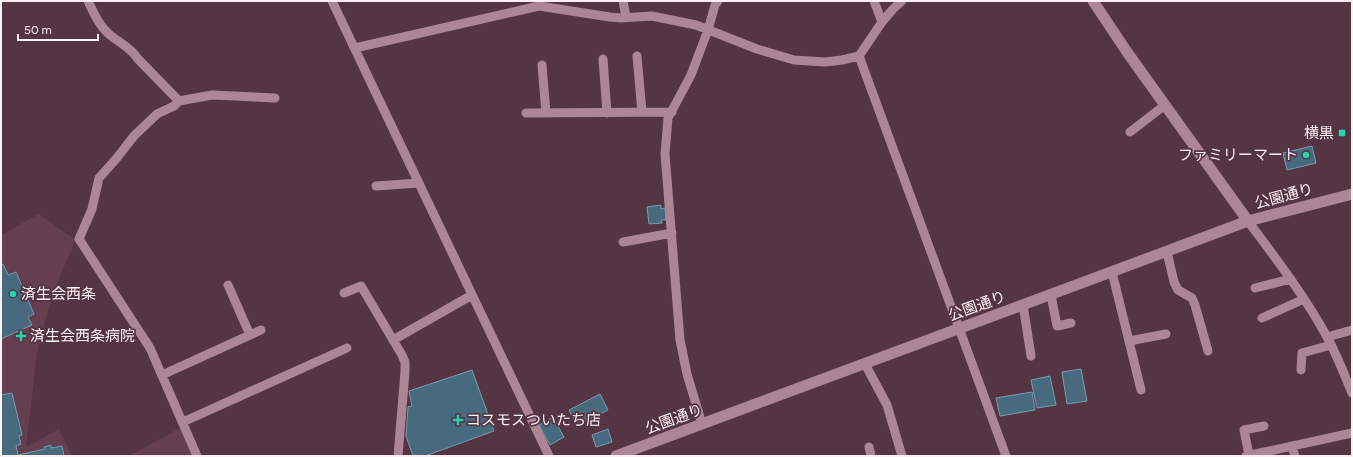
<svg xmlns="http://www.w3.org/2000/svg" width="1353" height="457" viewBox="0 0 1353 457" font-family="Figtree,'Noto Sans JP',sans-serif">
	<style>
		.built { fill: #653e4f }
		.building { fill: #476a7e; stroke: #779cb1 }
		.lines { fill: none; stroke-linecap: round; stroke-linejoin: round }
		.minor { stroke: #ad8695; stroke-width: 9 }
		.tertiary { stroke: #ad8695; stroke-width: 11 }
		.poi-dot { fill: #23d5af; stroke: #553542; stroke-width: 1.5 }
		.labels { text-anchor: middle; stroke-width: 3.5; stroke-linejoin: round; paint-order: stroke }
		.poi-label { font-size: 15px; fill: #fdf0f5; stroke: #553542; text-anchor: start }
		.street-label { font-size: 15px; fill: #fdf0f5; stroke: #553542 }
	</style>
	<rect width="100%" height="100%" fill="#553542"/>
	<path class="built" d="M39,214L76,240L59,278L45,321L37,352L26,447L59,429L72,456H1V235Z
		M180,428L192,456H129Z"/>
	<path class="building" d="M1312,146L1316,163L1287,170L1283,153Z
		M661,205V209L665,208L666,220H661L662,223L649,224L647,207Z
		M3,264L8,275L16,272L34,314L28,317L32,325L1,339V265Z
		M1081,369L1087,401L1067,404L1062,372Z
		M472,370L494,431L425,456H413L406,436L408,407L412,406L409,391Z
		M1050,376L1056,405L1037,408L1031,380Z
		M1032,392L1035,410L1000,416L996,398Z
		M12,393L22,435L19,436L21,444L16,446L18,455L45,449L44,447L51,445V448L62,446L64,456H1V395Z
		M600,394L608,410L577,426L569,410Z
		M553,417L564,437L550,445L539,425Z
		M608,429L612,442L596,447L592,435Z"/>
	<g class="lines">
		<path class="minor" d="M88,1C94,13 99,26 110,35C120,43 131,48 138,59L179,101
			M332,1L549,456
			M623,1L626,17
			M874,1L882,22
			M355,48L539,6L610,17L621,18L652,16L696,25L757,49L794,60L825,62L842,60L859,56L882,22L893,9L902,1
			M637,56L642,112
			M859,56L1006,456
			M603,59L607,113
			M542,65L546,113
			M526,113L672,112
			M1130,132L1165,105
			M376,186L419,183
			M1248,221C1276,259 1305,296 1327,337C1337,355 1344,374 1352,393
			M623,242L672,233
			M1167,252L1174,282L1178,290L1192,298L1195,305L1208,351
			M1112,272L1141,390
			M228,285L250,335
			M1255,288L1291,279
			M344,293L361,286L402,355L405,362V372L398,456
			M1051,295L1057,326L1071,323
			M1023,305L1031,356
			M1262,318L1304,299
			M1327,337L1352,330
			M393,340L472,295
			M1129,341L1166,334
			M865,364L887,405L902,456
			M1301,370L1302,353L1331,345
			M162,375L261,330
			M183,422L347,348
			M702,424L687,374L680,340L665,154L668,118L691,75L708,30L715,5L718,1
			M1292,446L1295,456
			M869,447L871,456
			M1249,455L1244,430L1264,426
			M197,456L150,348L79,239L92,209L99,178L116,159L134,136L157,114L174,106L179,101L212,95L275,98
			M1246,456L1352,433"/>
		<path class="tertiary" d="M1093,1L1127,52L1248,221
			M616,456L1248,221L1352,194"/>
	</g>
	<g class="poi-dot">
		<rect x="1338" y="129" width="8" height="8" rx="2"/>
		<circle cx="1306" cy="155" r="4"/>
		<circle cx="13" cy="294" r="4"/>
		<path d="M19 330h4v4h4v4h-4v4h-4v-4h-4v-4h4z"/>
		<path d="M456 414h4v4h4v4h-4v4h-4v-4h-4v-4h4z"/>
	</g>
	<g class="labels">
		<g class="poi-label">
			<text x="1334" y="138" text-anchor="end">横黒</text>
			<text x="1298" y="160" text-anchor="end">ファミリーマート</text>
			<text x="21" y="299">済生会西条</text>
			<text x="30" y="341">済生会西条病院</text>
			<text x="466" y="425">コスモスついたち店</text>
		</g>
		<g class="street-label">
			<text transform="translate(1284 196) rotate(-15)" y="5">公園通り</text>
			<text transform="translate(977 306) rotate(-20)" y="5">公園通り</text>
			<text transform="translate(674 419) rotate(-20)" y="5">公園通り</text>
		</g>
	</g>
	<rect width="1353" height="457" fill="none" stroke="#fdf0f5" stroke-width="4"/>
	<path d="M18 34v6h80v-6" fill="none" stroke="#fdf0f5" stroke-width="2"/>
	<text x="24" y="34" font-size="12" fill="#fdf0f5" stroke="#553542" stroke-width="3" paint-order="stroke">50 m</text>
</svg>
